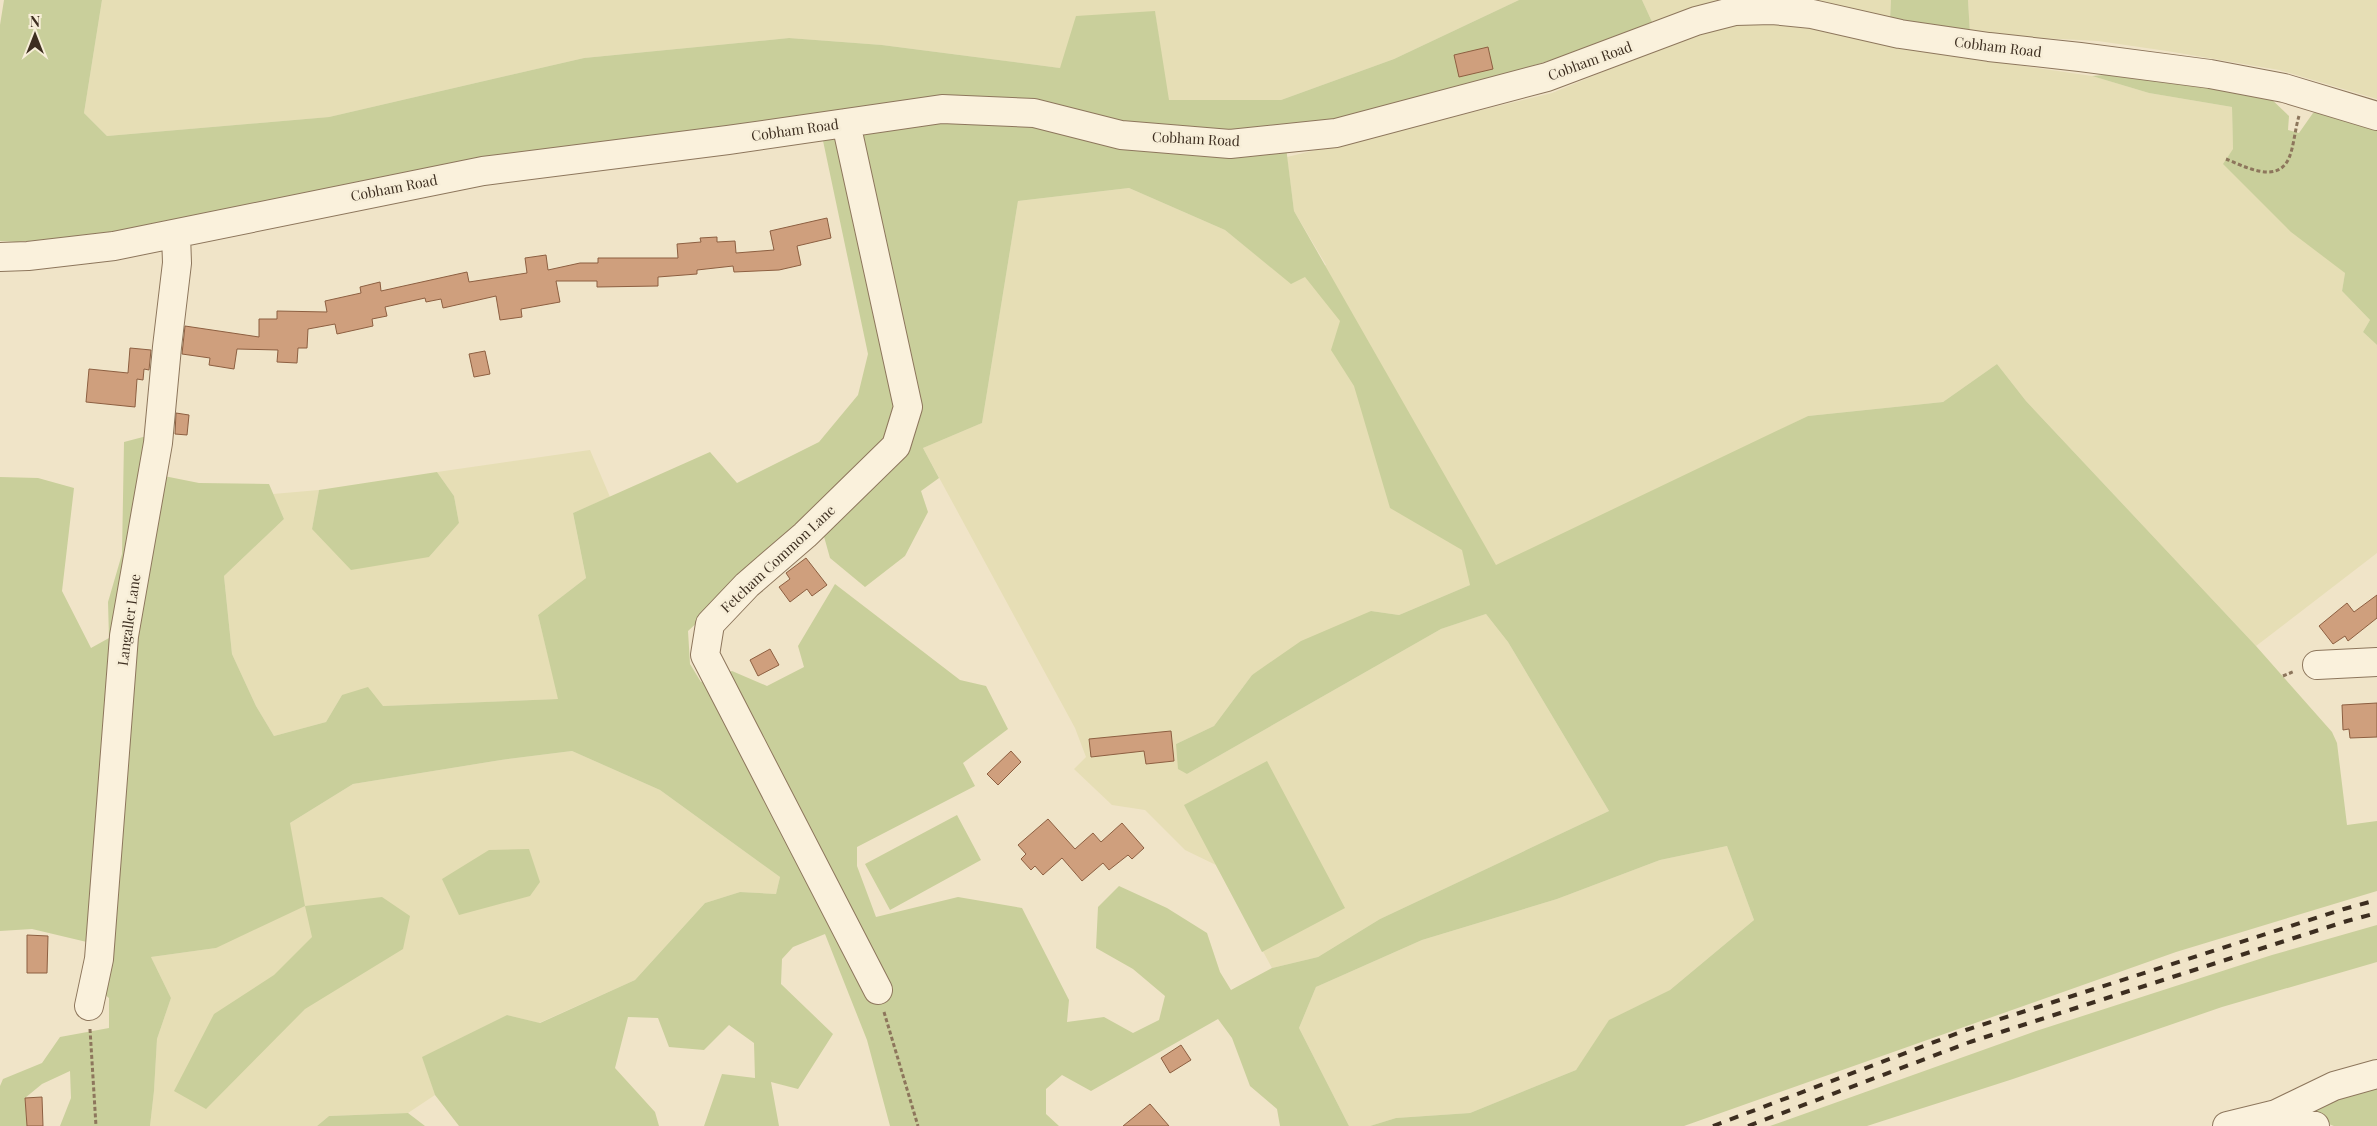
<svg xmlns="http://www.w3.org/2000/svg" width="2377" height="1126" viewBox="0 0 2377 1126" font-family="'Playfair Display',serif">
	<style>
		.farmland { fill: #e6deb5 }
		.green { fill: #c9cf9b; fill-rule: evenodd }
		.building { fill: #cf9f7d; stroke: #8d5f41 }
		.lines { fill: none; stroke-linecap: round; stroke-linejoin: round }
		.minor-casing { stroke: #8d765c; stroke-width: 30 }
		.path { stroke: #8d765c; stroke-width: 3; stroke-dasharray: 4 2.5; stroke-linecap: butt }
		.minor { stroke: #faf1dc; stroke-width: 28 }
		.rail { stroke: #3d2e20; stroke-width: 4; stroke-dasharray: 9 9; stroke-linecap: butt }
		.labels { text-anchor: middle; stroke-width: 5; stroke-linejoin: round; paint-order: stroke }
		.street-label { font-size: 14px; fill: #3d2e20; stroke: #f7eed8 }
	</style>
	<rect width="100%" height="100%" fill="#f0e4c8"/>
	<path class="farmland" d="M102,0H1519L1394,59L1281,100H1168L1155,12L1060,68L882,45L789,38L584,58L329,117L107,136L84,113Z
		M1642,0H1718L1653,24Z
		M1800,0H1891L1890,20Z
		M1968,0H2377V99L2279,70L2167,51L2098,41L1970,34Z
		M1746,21L1802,27L1950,55L2092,76L2149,93L2232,107L2233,149L2345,273L2342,291L2370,320L2363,332L2377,345V553L2256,646L2026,401L1997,364L1943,402L1808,416L1470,585L1399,615L1371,611L1252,675L1214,726L1176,744L1187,774L1441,629L1486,614L1508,642L1609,811L1380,919L1318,957L1272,968L1216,865L1185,850L1145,810L1112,805L1074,769L1086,757L1075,728L923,448L982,423L1018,201L1129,188L1225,230L1291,283L1326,265L1294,211L1287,157L1552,93L1704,30Z
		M590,450L610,497L573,513L586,578L538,615L559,699L383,706L342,695L326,722L274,736L256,706L232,654L224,576L284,519L273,494L319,490L312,529L429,557L459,523L454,496L437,472Z
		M572,751L660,790L780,877L776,894L740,892L705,903L635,980L539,1023L507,1015L423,1057L435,1095L408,1113L329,1116L317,1126H150L154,1091L157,1039L171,998L151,957L216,948L290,823L353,784L501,760Z
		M1727,846L1754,920L1670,990L1610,1020L1576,1070L1470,1113L1396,1118L1370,1126H1349L1299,1028L1316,987L1422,940L1557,899L1660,860Z"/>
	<path class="green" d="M4,0H102L84,113L107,136L329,117L584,58L789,38L882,45L1060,68L1076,16L1155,11L1169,100H1281L1394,59L1519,0H1642L1653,24L1585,50L1336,125L1284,131L1294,211L1496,565L1808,416L1943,402L1997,364L2026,401L2256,646L2332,732L2337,743L2347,825L2377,821V891L2176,952L1684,1126H1370L1396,1118L1470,1113L1576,1070L1609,1020L1670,990L1754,920L1727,846L1660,860L1557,899L1422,940L1316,987L1299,1028L1349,1126H1280L1277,1109L1250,1086L1232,1038L1218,1019L1091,1091L1062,1075L1046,1089V1114L1059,1126H890L867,1040L825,934L793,947L782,959L781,984L833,1034L798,1089L771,1082L779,1126H704L722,1074L755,1078L754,1043L729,1025L704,1050L669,1047L658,1018L628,1017L615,1068L655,1112L659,1126H459L435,1095L422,1057L507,1015L540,1023L635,980L705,903L740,892L776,894L780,877L660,790L572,751L501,760L353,784L290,823L305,906L382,897L410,916L403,949L305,1009L206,1109L174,1091L214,1014L274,975L312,937L305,906L216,948L151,957L171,998L157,1039L154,1091L150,1126H60L71,1098L70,1071L42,1084L25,1098L27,1126H0V1086L3,1079L42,1063L60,1037L109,1028V998L85,979L91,943L32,929L0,931V477L38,478L74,488L62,591L91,648L109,638L108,602L122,554L124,442L143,437H152L149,473L199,483L269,484L284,519L224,576L232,654L256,706L274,736L326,722L342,695L368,687L383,706L558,699L538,615L586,578L573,513L710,452L737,483L819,442L858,395L868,354L818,117L172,228L17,242L0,241V25ZM1129,188L1225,230L1291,284L1305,277L1340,321L1331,350L1354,386L1390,508L1462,550L1470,585L1399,615L1371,611L1301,641L1252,675L1214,726L1176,744L1178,769L1187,774L1441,629L1486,614L1508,642L1609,811L1380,919L1318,957L1272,968L1231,990L1220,972L1207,933L1167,908L1119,886L1098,907L1096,948L1133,969L1165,996L1159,1020L1133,1033L1104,1017L1067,1022L1069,1000L1022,908L958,897L876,917L857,866V847L975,786L963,763L1008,729L986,686L960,680L835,584L798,646L804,667L767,686L732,671L701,682L690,664L688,631L888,447L913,439L838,512L823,533L830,558L865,587L905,556L928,512L921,491L939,478L923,448L982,423L1018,201Z
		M1891,0H1968L1970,34L1890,20Z
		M2117,74L2268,96L2289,116L2288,130L2299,133L2313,113L2329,111L2377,128V345L2363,332L2370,320L2342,291L2345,273L2291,232L2223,164L2233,149L2232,107L2149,93L2092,76Z
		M437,472L454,496L459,523L429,557L351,570L312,529L319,490Z
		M1267,761L1345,908L1262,952L1184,805Z
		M957,815L981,860L890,910L865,864Z
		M529,849L540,882L530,896L459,915L442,879L489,850Z
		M2377,925V962L2222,1007L2013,1079L1867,1126H1770L2036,1031L2272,955Z
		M2377,1082V1126H2334L2312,1118L2309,1107Z
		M408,1113L425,1126H317L329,1116Z"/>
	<path class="building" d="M1488,47L1493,69L1459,77L1454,55Z
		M827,218L831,238L797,246L801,265L779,270L734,272L733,266L697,270V274L658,277V286L597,287V281H556L560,302L521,309L522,317L500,320L496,296L443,308L441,299L426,302L425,298L385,307L387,316L372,319L373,326L337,334L335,324L308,329L307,348H298L297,363L277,362L278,350L237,349L234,369L209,365L210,358L182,354L185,326L259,337V319H277V311L327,312L325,301L361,293L360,287L380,282L381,291L467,272L469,282L527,273L525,258L546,255L548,270L580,263H598V258H678L677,244L701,242L700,238L717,237V242L735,241L736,253L774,250L770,231Z
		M130,348L151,350L149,370L144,369L143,380L137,379L135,407L86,402L89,369L128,373Z
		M485,351L490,374L474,377L469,354Z
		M176,413L189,415L187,435L175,434Z
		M806,558L827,585L812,596L807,589L790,602L779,587L790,579L786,573Z
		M2377,595V618L2348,641L2345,636L2333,644L2319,626L2347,603L2354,612Z
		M770,649L779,665L758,676L750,660Z
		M2377,703V737L2350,738L2349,729L2343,730L2342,705Z
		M1171,731L1174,761L1146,764L1144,751L1091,757L1089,739Z
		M1011,751L1021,762L998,785L987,774Z
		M1048,819L1075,849L1093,833L1101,842L1122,823L1144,848L1132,859L1128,855L1109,870L1103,863L1082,881L1062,858L1043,875L1035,866L1031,870L1021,859L1026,854L1018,845Z
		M27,935L48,936L47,973H27Z
		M1181,1045L1191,1060L1170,1073L1161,1058Z
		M42,1097L43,1126H27L25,1098Z
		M1150,1104L1169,1126H1123Z"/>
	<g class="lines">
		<defs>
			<path id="minor" d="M846,123L908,407L896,446L805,535L747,585L710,624L705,655L878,990
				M0,257L28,256L114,246L483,171L728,140L942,109L1034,113L1121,135L1230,144L1336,133L1547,77L1696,21L1735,11L1772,10L1812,14L1900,34L1989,47L2080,57L2210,74L2284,88L2377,116
				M2317,665L2377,662
				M89,1006L99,959L124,636L158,443L167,347L177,263L176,234
				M2276,1114L2315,1126
				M2227,1126L2276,1114L2334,1086L2377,1074"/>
		</defs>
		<use href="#minor" class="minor-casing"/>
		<path class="path" d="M2226,159C2244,166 2277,185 2289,158C2294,146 2295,129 2299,116
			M2283,676L2295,671
			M884,1012L918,1126
			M90,1029L96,1126"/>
		<use href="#minor" class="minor"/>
		<path class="rail" d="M1713,1126L1966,1030L2344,909L2377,900
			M1748,1126L1970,1042L2347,921L2377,913"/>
	</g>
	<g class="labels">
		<g class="street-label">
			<text transform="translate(1998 47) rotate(7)" y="5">Cobham Road</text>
			<text transform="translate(1590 61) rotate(-20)" y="5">Cobham Road</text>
			<text transform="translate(795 130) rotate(-8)" y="5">Cobham Road</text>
			<text transform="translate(1196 139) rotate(3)" y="5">Cobham Road</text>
			<text transform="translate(394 188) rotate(-11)" y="5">Cobham Road</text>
			<text transform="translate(778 559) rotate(-43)" y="5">Fetcham Common Lane</text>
			<text transform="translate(129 620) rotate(-82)" y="5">Langaller Lane</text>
		</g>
	</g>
	<g transform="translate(35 35)" stroke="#f7eed8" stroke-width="4" paint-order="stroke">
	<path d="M0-4L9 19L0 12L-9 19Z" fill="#3d2e20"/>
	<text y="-8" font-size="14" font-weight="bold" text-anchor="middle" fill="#3d2e20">N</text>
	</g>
</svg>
